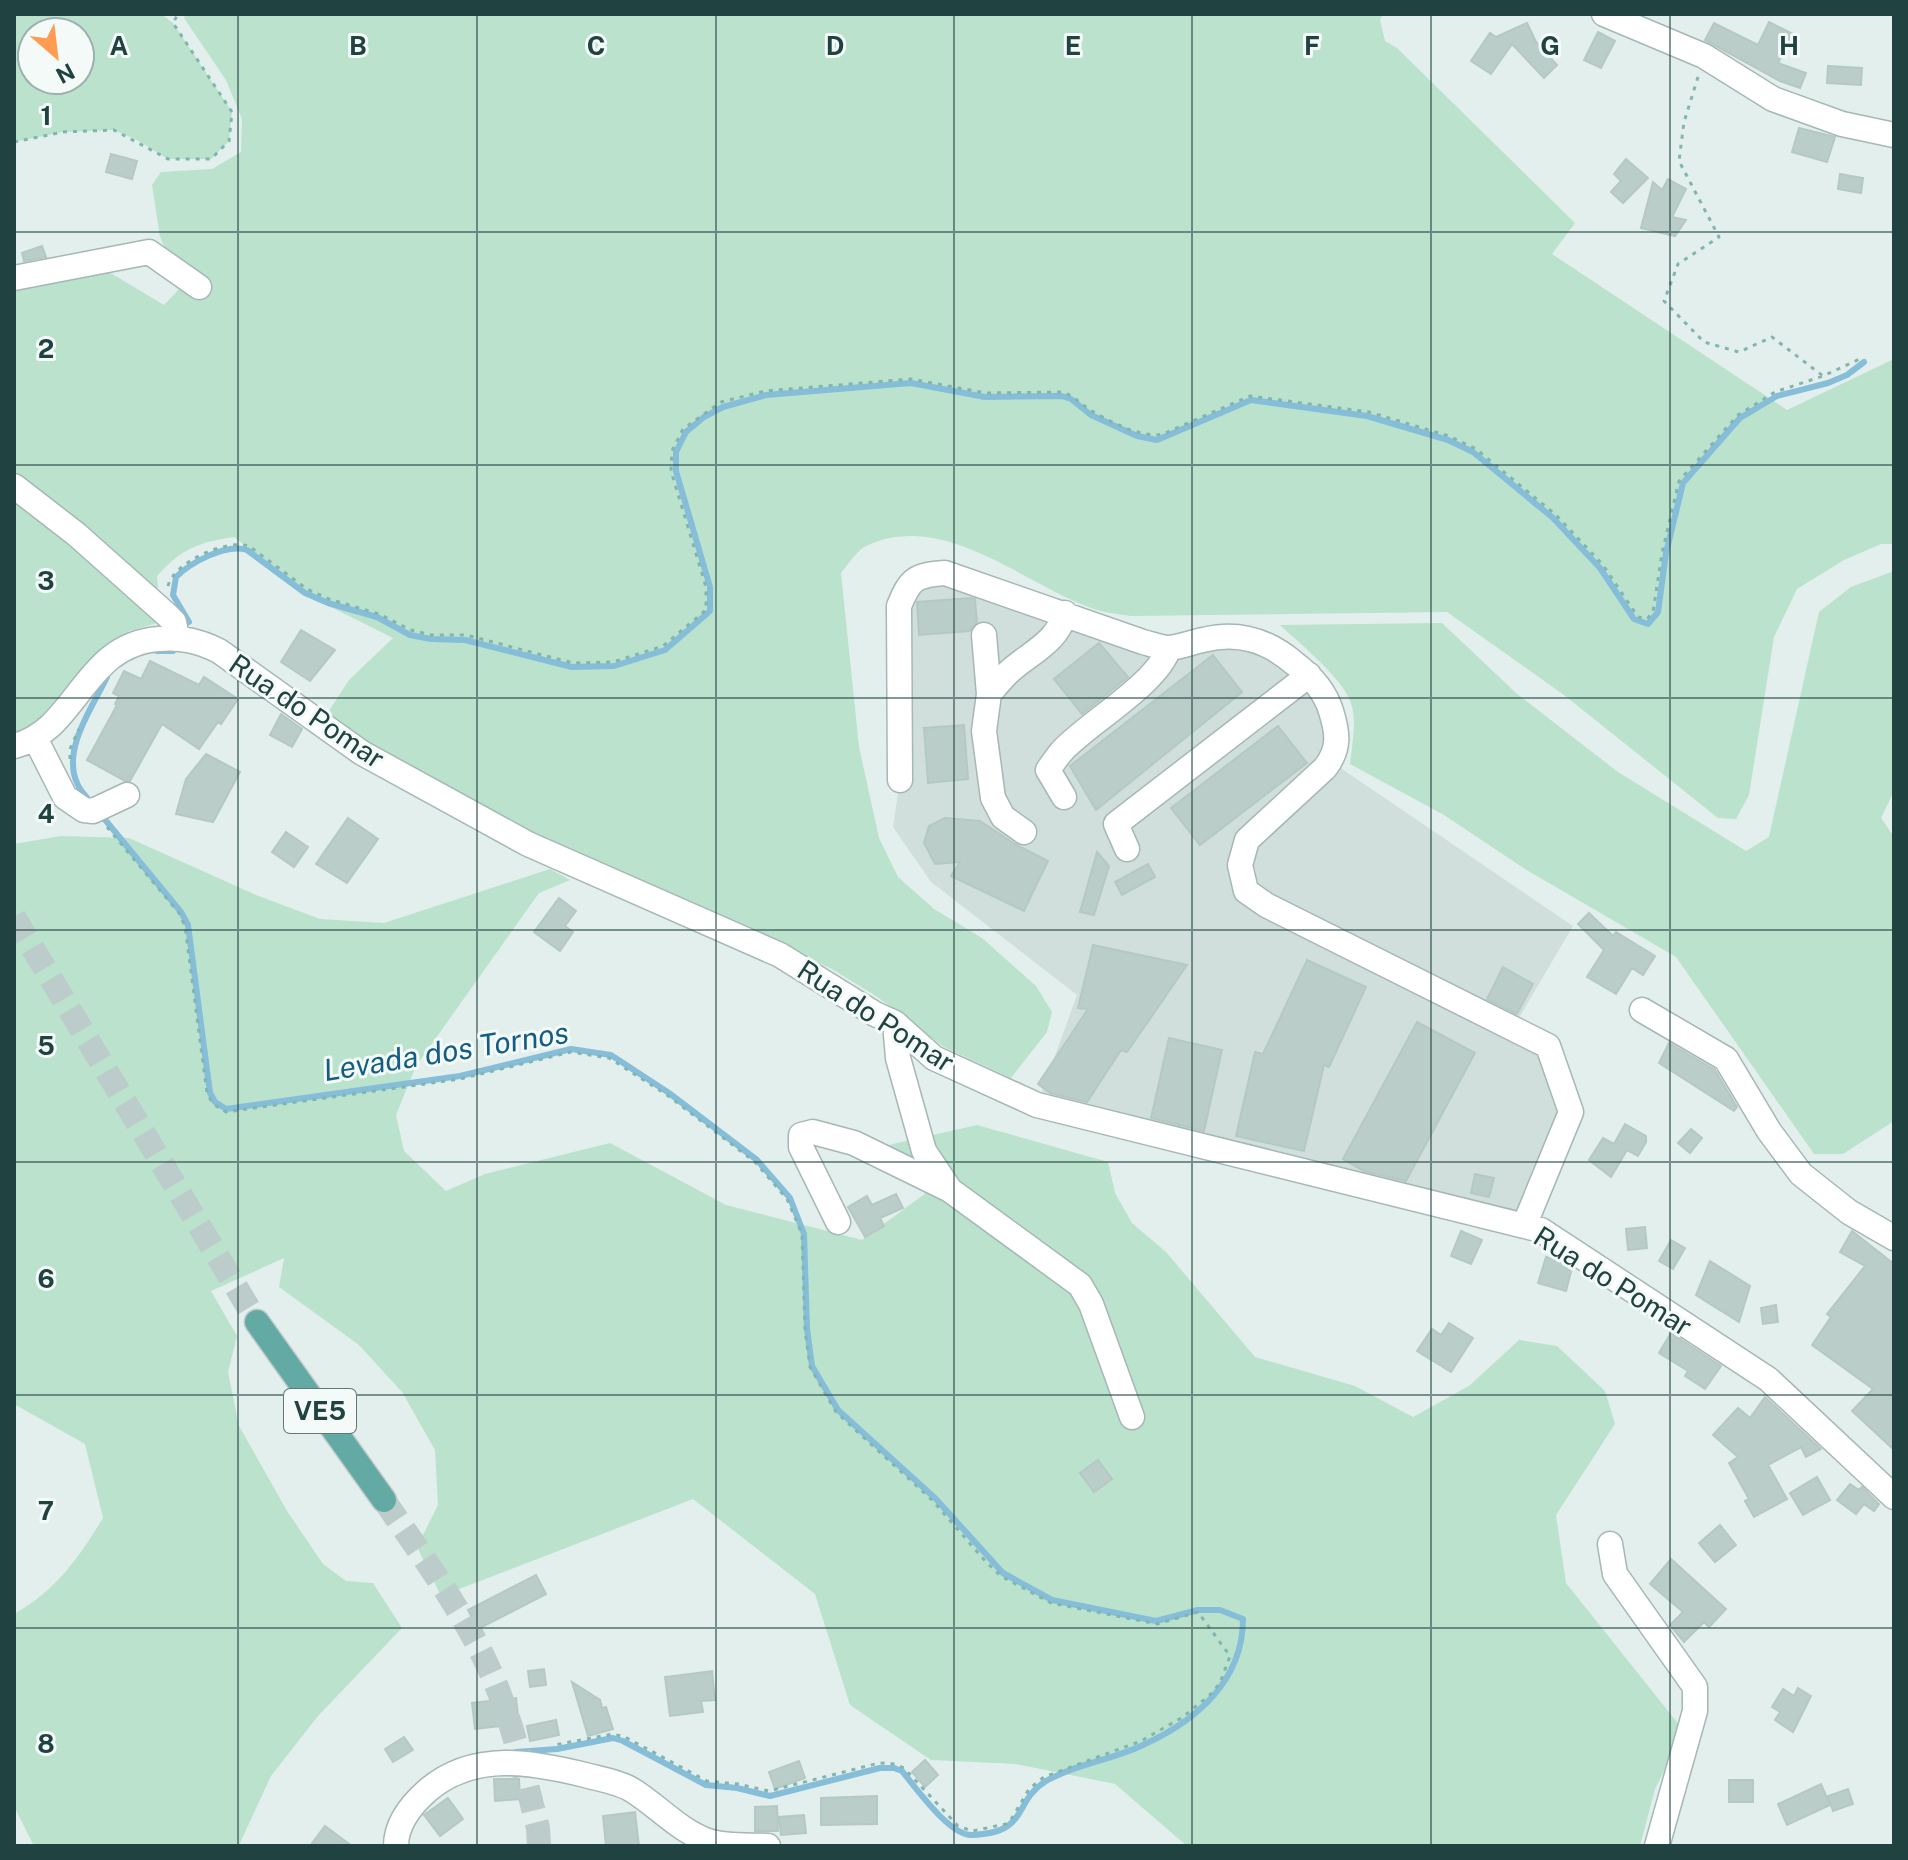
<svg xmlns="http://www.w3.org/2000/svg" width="1908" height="1860" viewBox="0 0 1908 1860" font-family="'Public Sans',sans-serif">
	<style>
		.built { fill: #d1dfdc }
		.green { fill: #bae2cc; fill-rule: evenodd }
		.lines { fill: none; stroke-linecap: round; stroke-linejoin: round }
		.stream { stroke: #86bdd9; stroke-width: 6 }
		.building { fill: #bbcdc8; stroke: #b5c9c4; stroke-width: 2 }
		.major-tunnel { stroke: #bcccca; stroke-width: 24; stroke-dasharray: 24 12; stroke-linecap: butt }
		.minor-casing { stroke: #a5b8b5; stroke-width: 27 }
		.major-casing { stroke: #c1caca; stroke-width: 27 }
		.path { stroke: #80b6af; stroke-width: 3; stroke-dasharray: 4 6; stroke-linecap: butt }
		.minor { stroke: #fff; stroke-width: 24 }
		.major { stroke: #63a9a4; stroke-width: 24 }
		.grid { fill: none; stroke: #204240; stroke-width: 2; stroke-opacity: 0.55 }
		.labels { text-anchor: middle; stroke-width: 6; stroke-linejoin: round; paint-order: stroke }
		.shield { fill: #f4faf8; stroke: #607977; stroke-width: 2 }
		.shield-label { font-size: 26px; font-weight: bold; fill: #204240 }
		.street-label { font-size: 28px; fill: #204240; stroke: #f4faf8 }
		.water-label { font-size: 30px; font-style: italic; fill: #135d85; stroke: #f4faf8 }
		.grid-label { font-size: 26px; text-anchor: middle; font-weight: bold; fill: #204240; stroke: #f4faf8; stroke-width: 6; stroke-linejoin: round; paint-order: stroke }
	</style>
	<rect width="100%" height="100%" fill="#e3efec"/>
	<path class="built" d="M924,575L1168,648H1276L1335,721L1342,769L1573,926L1513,1028L1548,1046L1571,1112L1524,1226L1037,1105L1077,995L931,882L893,827L900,780L899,606Z"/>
	<path class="green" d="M14,14H161L173,23L232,112L229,141L211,159H168L137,140L114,130L63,132L14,142ZM80,32V80H32V32Z
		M186,14H1383L1380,20L1385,41L1397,48L1575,223L1552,254L1787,410L1894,359V544H1881L1844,560L1797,589L1774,637L1749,795L1736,819L1718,818L1564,695L1447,612L1131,616C1119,614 1105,613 1094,609C1024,585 944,509 866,546C856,551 848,565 841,573L859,747L879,838L898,877L934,909L982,938L1036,986L1052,1012L1047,1032L1011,1078L944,1047L876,996L832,969L639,879L566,852L369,748L325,717L349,680L393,638L321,602L234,537C199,542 181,549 157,576L158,590L121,567L14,484V280L94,263L164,305L182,286L160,237L152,185L161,172L212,169L241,152L242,119L226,80L184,18Z
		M14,499L34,508L161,622L129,631L98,652L42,723L14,733Z
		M1894,571V791L1881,818L1894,837V1121L1843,1154H1814L1676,957L1525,869L1444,815L1350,764C1352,745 1357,722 1351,703C1343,678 1299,643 1280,625L1442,623L1516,693L1618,772L1746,851L1769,837L1819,612L1851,587Z
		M61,836L129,838L256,895L320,919L384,923L550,869L570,880L539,893L416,1066L396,1115L404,1151L446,1191L485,1174L610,1143L726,1205L862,1240L926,1193L865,1157L893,1144L977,1125L1108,1162L1115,1193L1132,1223L1166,1252L1255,1357L1355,1386L1413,1417L1469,1386L1519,1340L1557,1346L1605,1391L1615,1424L1556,1515L1566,1583L1684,1731L1655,1789L1640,1846H1187L1115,1784L1016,1764L931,1760L850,1705L815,1594L693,1499L441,1596L417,1547L438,1505L435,1450L402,1392L359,1345L279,1287L284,1258L211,1291L237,1336L228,1372L239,1426L287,1511L323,1564L346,1581L373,1583L402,1628L318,1716L271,1776L240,1843L242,1846H34L14,1806V1614C56,1591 79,1557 103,1518L85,1444L14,1404V844Z"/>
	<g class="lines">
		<path class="stream" d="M189,622L173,595L176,577C190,563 226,543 247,550L305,593L328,603L377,617L410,635L431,639L465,640L572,667L614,666L665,650L710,611V587L676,471V452L686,432L704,417L723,407L766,395L911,383L985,397L1062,396L1071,399L1091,415L1137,436L1157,440L1251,400L1367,416L1448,440L1473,452L1553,518L1600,568L1634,619L1648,624L1658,612L1666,553L1683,483L1740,418L1777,396L1828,383L1847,375L1864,362
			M157,651H173
			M92,804C87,797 80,791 77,783C62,749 92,708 107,677
			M102,816L181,912L188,925L210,1093L215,1102L226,1109L460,1076L571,1049L611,1055L669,1093L757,1160L790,1198L804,1234L807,1329L812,1366L838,1410L936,1499L1003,1573L1052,1600L1156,1621L1198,1610H1220L1243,1619C1243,1681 1196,1721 1143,1745C1112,1760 1076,1764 1046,1781C1012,1802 1030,1833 972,1835C950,1836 916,1788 902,1771L894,1768H880L770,1796L737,1788L706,1785L623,1741L613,1738L557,1749L516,1752"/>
	</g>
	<path class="building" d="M1769,22L1793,34L1778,63L1806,73L1800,88L1780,81L1705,40L1714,23L1758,45Z
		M1527,23L1536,42L1557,65L1544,78L1512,44L1491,74L1471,61L1490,33L1496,37Z
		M1598,32L1615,41L1601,68L1584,60Z
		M1828,66L1862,68L1861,85L1827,83Z
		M1799,128L1835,137L1827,162L1792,152Z
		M111,154L137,161L132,179L106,172Z
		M1626,159L1648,178L1623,203L1611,192L1621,181L1614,174Z
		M1840,174L1863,178L1861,193L1838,189Z
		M1668,179L1686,189L1672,217L1686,220L1675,236L1641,228L1653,182L1662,190Z
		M42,246L46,257L24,261L22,253Z
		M971,598L975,599L977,622L970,631L919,635L917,602Z
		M301,630L335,650L310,681L281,662Z
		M1099,643L1128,677L1082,714L1054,679Z
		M1213,655L1242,692L1096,810L1070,766Z
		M150,661L199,685L204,677L238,699L221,724L218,722L199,749L162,724L130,781H125L87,760L117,705L115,704L119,696L113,693L124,671L141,679Z
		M281,714L302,729L292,747L270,735Z
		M964,725L968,779L928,783L924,728Z
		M1278,726L1307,763L1200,845L1171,808Z
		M206,754L240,772L213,822L176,814L186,779Z
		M348,818L378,839L347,883L316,864Z
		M945,818L980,821L1015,844L1048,861L1024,911L951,876L960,862L935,864L924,843L929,826Z
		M286,832L308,847L294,867L272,852Z
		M1097,852L1109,866L1094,915L1080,912Z
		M1148,864L1155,877L1122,895L1115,882Z
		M559,898L576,911L565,926L573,932L560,951L534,932Z
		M1589,913L1613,936L1616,932L1655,956L1643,975L1632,968L1616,994L1587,977L1604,950L1578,924Z
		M1093,945L1187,965L1127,1052L1121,1050L1087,1102L1050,1093L1038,1084L1088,1009L1078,1008Z
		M1307,960L1366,987L1329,1067L1324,1065L1304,1151L1236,1136L1255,1052L1263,1054Z
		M1503,967L1533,984L1517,1014L1487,999Z
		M1417,1022L1475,1053L1406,1181L1364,1171L1343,1159Z
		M1169,1038L1222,1050L1204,1131L1151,1118Z
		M1669,1043L1715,1070L1737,1107L1734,1111L1659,1063Z
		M1625,1124L1646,1136V1142L1638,1156L1627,1150L1611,1177L1589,1160L1603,1138L1614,1144Z
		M1691,1129L1702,1138L1690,1153L1678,1143Z
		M1475,1174L1494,1178L1489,1197L1471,1193Z
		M896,1194L903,1208L880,1218L884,1226L865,1237L848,1207L867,1196L872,1205Z
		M1645,1227L1647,1248L1628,1250L1626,1229Z
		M1461,1231L1482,1240L1471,1264L1451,1256Z
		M1852,1231L1894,1264V1450L1852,1411L1873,1389L1812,1345L1831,1317L1827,1314L1865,1266L1840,1252Z
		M1671,1240L1685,1248L1673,1269L1659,1261Z
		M1546,1257L1562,1262L1572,1268L1566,1291L1538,1283Z
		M1710,1261L1750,1286L1739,1322L1696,1295Z
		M1776,1305L1778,1322L1763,1324L1761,1308Z
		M1449,1323L1473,1338L1451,1372L1417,1351L1432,1329L1441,1335Z
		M1671,1333L1721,1366L1705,1389L1685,1376L1688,1371L1659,1353Z
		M1765,1397L1821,1449L1806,1457L1801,1447L1768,1465L1787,1499L1754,1517L1745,1501L1749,1499L1729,1463L1738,1457L1713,1435L1738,1408L1750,1418Z
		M1098,1460L1112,1479L1094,1492L1080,1473Z
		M1817,1477L1830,1500L1803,1515L1790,1493Z
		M1850,1484L1859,1490L1862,1487L1879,1504L1874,1511L1864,1504L1856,1514L1837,1500Z
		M1720,1525L1736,1545L1715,1562L1699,1543Z
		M1671,1559L1726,1609L1709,1627L1704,1622L1684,1642L1670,1625L1683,1612L1650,1584Z
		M536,1575L546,1594L478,1629L468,1610Z
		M544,1669L546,1685L530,1687L528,1671Z
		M712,1671L715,1700L701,1701L703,1712L670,1716L665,1677Z
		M572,1682L600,1700L602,1708L606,1707L613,1729L588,1736Z
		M1798,1688L1811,1696L1793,1732L1775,1720L1780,1712L1772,1707L1783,1689L1794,1696Z
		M516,1698L519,1724L475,1729L472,1703Z
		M556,1720L559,1735L530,1741L527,1726Z
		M404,1737L413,1750L393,1762L385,1749Z
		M925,1760L938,1775L925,1787L912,1772Z
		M799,1761L805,1778L775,1789L769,1772Z
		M494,1779H519L520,1799L495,1801Z
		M1729,1780H1753V1802H1729Z
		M1821,1784L1830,1805L1787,1825L1778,1804Z
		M1848,1789L1853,1804L1833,1811L1828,1796Z
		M877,1796V1824L821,1825V1798Z
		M448,1798L463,1819L440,1836L424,1815Z
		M777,1806L778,1831H755V1807Z
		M635,1812L639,1846H606L603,1816Z
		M804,1815L806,1833L781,1835L779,1817Z
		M325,1826L352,1846H310Z"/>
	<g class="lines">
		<path class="major-tunnel" d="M14,917L257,1322
			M384,1500C421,1555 463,1610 490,1671C513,1721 524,1775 538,1828L539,1846"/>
		<defs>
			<path id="minor" d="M1604,14L1704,56L1773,99L1842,124L1894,135
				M14,278L149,252L199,287
				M14,486L76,534L167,615L174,622L177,637
				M984,635L989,694L984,731L993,798L1003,817L1024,832
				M989,694C996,686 1003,677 1011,670C1032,652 1058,641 1065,613
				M35,738L65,797L84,810L93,811L127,795
				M14,746C77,731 83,644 159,639C182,637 199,641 219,651L362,753L528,844L780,955L875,1014L895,1023L934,1058L1037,1105L1541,1230L1768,1379L1894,1497
				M900,780L899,606C910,579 915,575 945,573L1143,642C1151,644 1159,647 1167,648C1178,648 1192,642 1203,640C1238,631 1267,640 1294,663C1310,675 1325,691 1331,711C1338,733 1340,749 1325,768L1247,840L1240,865L1246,891L1266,905L1548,1046L1571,1112L1524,1226
				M1064,797L1048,770C1053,763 1058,755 1064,749C1091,721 1157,684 1169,648
				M1127,849L1116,824L1309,675
				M1642,1010L1726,1059L1769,1131L1801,1174L1849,1212L1894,1238
				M895,1023L898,1058L924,1151L950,1190L1080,1285L1091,1304L1132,1417
				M838,1222L801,1147V1135L813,1132L854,1143L948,1189
				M1610,1544L1615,1574L1695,1687V1711L1657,1846
				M396,1846C396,1824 412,1804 428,1790C474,1751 533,1762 585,1775C600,1779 619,1782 632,1790C658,1806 678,1830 708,1841C725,1847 750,1845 768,1846"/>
			<path id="major" d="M257,1322L384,1500"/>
		</defs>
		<use href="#minor" class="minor-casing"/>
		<use href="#major" class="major-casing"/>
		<path class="path" d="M1698,77L1684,122L1679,161L1719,237L1678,264L1664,301L1704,342L1739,352L1772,337L1823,376
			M14,142L63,132L114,130L168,159H211L229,141L232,112L173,23L178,14
			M168,586C174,562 226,539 249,546L307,589L329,599L379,614L411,630L431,635H466L573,663L613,662L663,646L706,610V587L671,471L672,451L683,429L721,402L765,391L911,379L986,393L1063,392C1074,396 1081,404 1090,410C1109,421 1142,439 1163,434L1250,396L1369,412L1449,436L1476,449L1556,515L1603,565L1638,617L1647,619L1653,612L1662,553L1679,481L1738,415L1775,392L1823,376L1862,358
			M70,759V749L79,729
			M107,827L179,913L185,926L207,1093L213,1104L226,1112L460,1079L571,1052L609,1058L667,1095L755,1162L787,1199L802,1234L805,1330L810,1367L836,1412L933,1501L986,1562L1001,1576L1051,1603L1157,1624L1198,1612L1230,1656L1220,1683L1212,1693L1183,1717L1141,1741L1044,1777L1029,1789L1012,1818L1006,1824L972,1831L958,1826L904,1768L895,1764L879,1763L769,1791L738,1784L707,1781L625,1737L613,1734L554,1745"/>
		<use href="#minor" class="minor"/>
		<use href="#major" class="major"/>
	</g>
	<path class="grid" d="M238,14V1846M477,14V1846M716,14V1846M954,14V1846M1192,14V1846M1431,14V1846M1670,14V1846M14,232H1894M14,465H1894M14,698H1894M14,930H1894M14,1162H1894M14,1395H1894M14,1628H1894"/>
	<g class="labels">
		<rect class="shield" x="284" y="1389" width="72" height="44" rx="6"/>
		<g class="shield-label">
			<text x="320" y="1420">VE5</text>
		</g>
		<g class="street-label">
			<text transform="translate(307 711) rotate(34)" y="10">Rua do Pomar</text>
			<text transform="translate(876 1016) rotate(33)" y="10">Rua do Pomar</text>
			<text transform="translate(1613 1281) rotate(32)" y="10">Rua do Pomar</text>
		</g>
		<g class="water-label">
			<text transform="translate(446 1052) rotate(-9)" y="10">Levada dos Tornos</text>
		</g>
	</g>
	<g class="grid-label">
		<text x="119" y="55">A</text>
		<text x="358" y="55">B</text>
		<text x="596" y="55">C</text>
		<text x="835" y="55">D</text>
		<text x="1073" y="55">E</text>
		<text x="1312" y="55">F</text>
		<text x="1550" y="55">G</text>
		<text x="1789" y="55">H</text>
		<text x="46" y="125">1</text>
		<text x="46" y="358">2</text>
		<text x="46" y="590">3</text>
		<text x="46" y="823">4</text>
		<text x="46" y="1055">5</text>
		<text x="46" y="1288">6</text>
		<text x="46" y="1520">7</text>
		<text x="46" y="1753">8</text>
	</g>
	<rect width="1908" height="1860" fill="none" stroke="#204240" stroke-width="32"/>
	<g transform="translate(56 56) rotate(152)"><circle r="38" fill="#f4faf8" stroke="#9fb0ae" stroke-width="2"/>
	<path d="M0-6L14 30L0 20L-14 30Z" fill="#ff9c51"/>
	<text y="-12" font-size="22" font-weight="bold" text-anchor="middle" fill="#204240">N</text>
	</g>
</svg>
